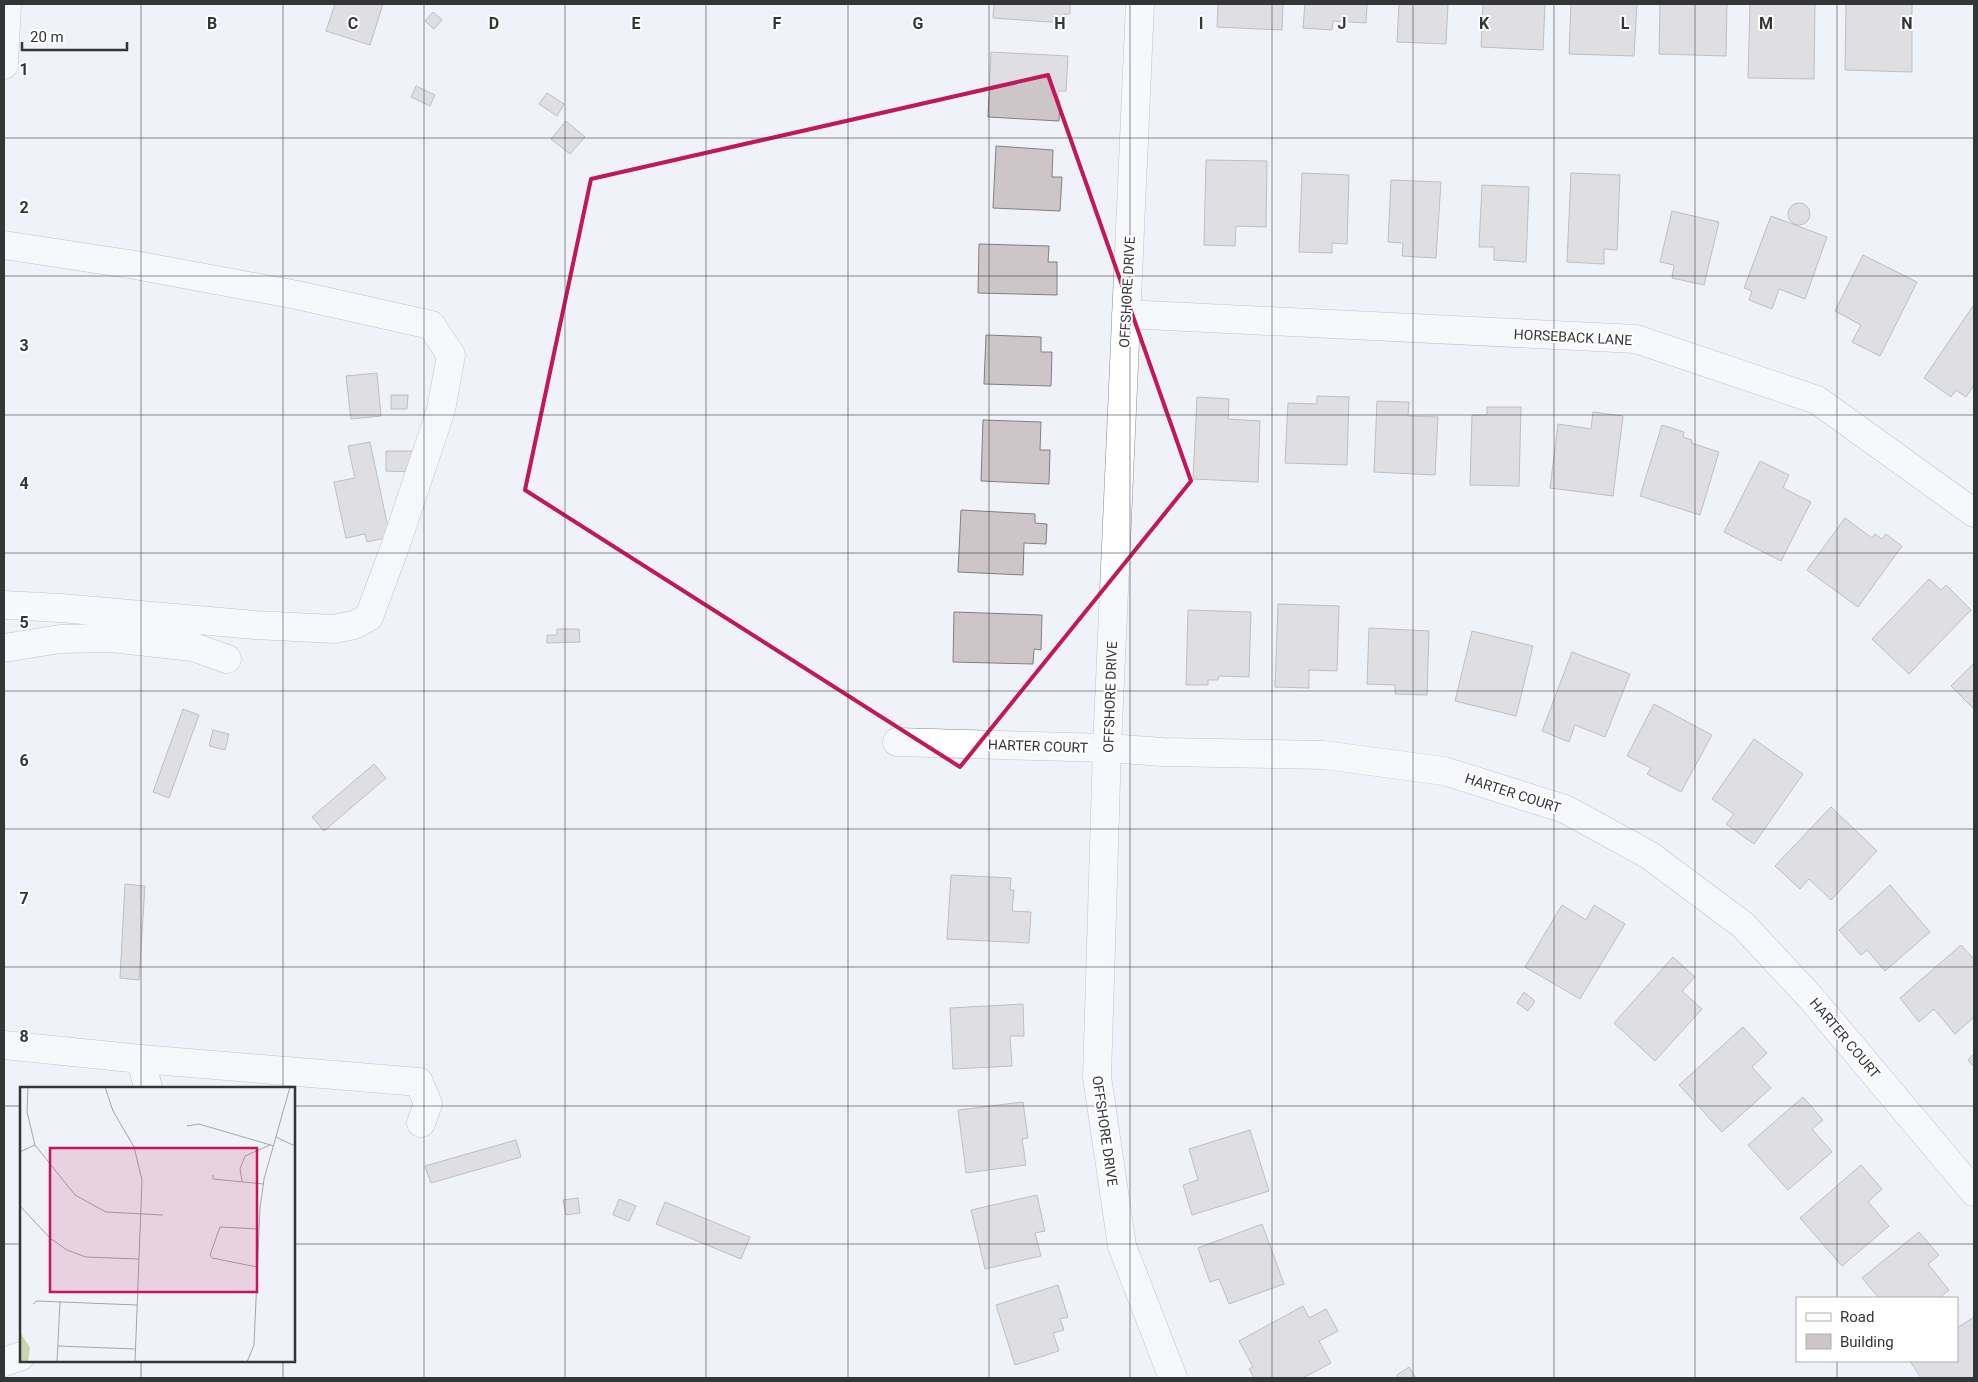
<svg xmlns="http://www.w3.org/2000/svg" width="1978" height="1382" viewBox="0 0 1978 1382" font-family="Roboto,sans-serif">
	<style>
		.building { fill: #cdc5c8; stroke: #857e81 }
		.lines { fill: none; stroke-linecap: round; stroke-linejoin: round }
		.minor-casing { stroke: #898c92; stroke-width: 29 }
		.minor { stroke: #fff; stroke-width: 28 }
		.marked { fill: none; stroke: #c2185b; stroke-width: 4; stroke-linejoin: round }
		.grid { fill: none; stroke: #343537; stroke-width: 1; stroke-opacity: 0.55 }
		.labels { text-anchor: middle; stroke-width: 4; stroke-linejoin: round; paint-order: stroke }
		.street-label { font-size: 14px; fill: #343537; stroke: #fff }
		.inset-road { fill: none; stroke: #a4a6ab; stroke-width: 1 }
		.view { fill: #c2185b; fill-opacity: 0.15; stroke: #c2185b; stroke-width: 2.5 }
		.inset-edge { fill: none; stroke: #343537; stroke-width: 2.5 }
		.grid-label { font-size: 16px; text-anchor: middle; font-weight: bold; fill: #343537; stroke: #fff; stroke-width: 4; stroke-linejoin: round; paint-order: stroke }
	</style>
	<rect width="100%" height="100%" fill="#eff2f8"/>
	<path class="building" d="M335,4H383L370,45L326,31Z
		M994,4H1070V14H1064L1063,23L993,18Z
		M1218,4H1283L1282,30L1217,27Z
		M1305,4H1367L1366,23L1333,21L1332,30L1303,28Z
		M1399,4H1448L1446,44L1397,42Z
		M1483,4H1545L1543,50L1481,47Z
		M1571,4H1637L1634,56L1569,54Z
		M1660,4H1727L1726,56L1659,54Z
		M1750,4H1815L1814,79L1748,78Z
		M1846,4H1912V72L1845,70Z
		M433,12L442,20L434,29L425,21Z
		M991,52L1068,56L1066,91H1058V100H1060L1059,121L988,117Z
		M416,86L435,95L430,106L411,97Z
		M547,93L564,104L557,116L539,104Z
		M566,121L585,137L570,154L551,139Z
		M996,146L1053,150L1052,177H1062L1060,211L993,208Z
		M1206,160L1267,161L1266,227L1236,226L1235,246L1204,245Z
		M1302,173L1349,175L1347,244L1332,243V253L1299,252Z
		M1571,173L1620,175L1617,250L1604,249V264L1567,262Z
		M1391,180L1441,182L1436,258L1402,256L1403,243L1388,242Z
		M1482,185L1529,187L1526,262L1494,260V247H1479Z
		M1788 214a11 11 0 1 1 22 0a11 11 0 1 1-22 0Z
		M1672,211L1719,222L1704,285L1672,278L1674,265L1660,262Z
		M1771,216L1827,237L1805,299L1779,289L1772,309L1749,300L1752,291L1744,288Z
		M979,244L1049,246L1048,262H1057V295L978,293Z
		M1863,255L1917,282L1880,356L1852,342L1861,325L1835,311Z
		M1973,306L1974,307V385L1966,397L1956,390L1951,397L1924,378Z
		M986,335L1041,337V352H1052L1051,386L984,384Z
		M377,373L381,416L351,419L346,376Z
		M391,395H408L407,409H391Z
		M1317,396L1349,397L1347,465L1285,463L1288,403L1317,404Z
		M1197,397L1229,399L1228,419L1260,421L1258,482L1193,479Z
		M1377,401L1409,402L1408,416L1438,417L1435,475L1374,472Z
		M1487,407H1521L1519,486L1470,485L1472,415H1487Z
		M1593,412L1623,416L1613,496L1550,488L1558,424L1591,429Z
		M983,420L1041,422L1040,450H1050L1049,484L981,481Z
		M1662,425L1684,432L1683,437L1692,440L1691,443L1719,452L1700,515L1640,496Z
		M370,442L390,537L367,542L365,534L346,538L334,482L355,478L348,446Z
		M386,451H413L412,472L386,471Z
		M1760,461L1789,475L1783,488L1811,502L1781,561L1724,532Z
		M961,510L1035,514V523L1047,524L1046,544L1024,543L1023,575L958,572Z
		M1845,518L1872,538L1875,534L1882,539L1886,534L1902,546L1858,607L1807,570Z
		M1929,579L1941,590L1946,585L1971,610L1909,674L1872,639Z
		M1278,604L1339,606L1337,671L1309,670V688L1275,687Z
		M1188,610L1251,612L1249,677L1219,676L1218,680H1208V685H1186Z
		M954,612L1042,615L1041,650L1034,649L1033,664L953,662Z
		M1369,628L1429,631L1427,695L1395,694V685L1367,684Z
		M557,629H579L580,642L547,643V635H557Z
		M1472,631L1533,646L1516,716L1455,701Z
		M1572,652L1630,674L1605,737L1575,725L1569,742L1542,731Z
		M1974,663V709L1951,686Z
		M1654,704L1712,735L1681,792L1647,774L1651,768L1627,756Z
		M183,709L199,715L169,798L153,792Z
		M213,730L229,734L225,750L209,746Z
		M1754,739L1803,774L1754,844L1726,824L1734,814L1712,799Z
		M374,764L386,778L324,831L312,817Z
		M1831,807L1877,851L1831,900L1809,879L1800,889L1775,866Z
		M951,875L1011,878L1010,890H1014L1012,911L1031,912L1029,943L947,939Z
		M125,884L145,886L139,980L120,978Z
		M1890,885L1930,932L1885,971L1867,950L1861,955L1839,930Z
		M1562,905L1586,920L1594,905L1625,924L1580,999L1525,967Z
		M1961,945L1974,959V1017L1955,1034L1934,1009L1919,1022L1900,998Z
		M1673,957L1695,977L1682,991L1702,1009L1655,1061L1614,1023Z
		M1524,992L1535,1001L1528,1011L1517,1003Z
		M1023,1004L1024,1036H1010L1012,1066L953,1069L950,1008Z
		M1743,1027L1767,1053L1752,1067L1771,1088L1722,1132L1679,1085Z
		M1974,1054V1067L1968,1060Z
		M1803,1097L1823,1120L1812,1129L1832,1152L1788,1190L1748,1145Z
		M1023,1102L1028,1138L1022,1139L1026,1165L966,1173L958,1110Z
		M1250,1130L1269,1191L1192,1215L1183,1185L1198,1180L1189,1149Z
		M516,1140L521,1157L431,1183L425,1166Z
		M1861,1165L1882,1189L1868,1202L1889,1226L1842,1266L1800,1218Z
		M1037,1195L1045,1231L1035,1233L1041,1256L985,1269L971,1210Z
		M578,1198L580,1213L566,1215L563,1200Z
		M619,1199L636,1206L629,1221L613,1215Z
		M665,1202L750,1237L741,1259L656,1224Z
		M1262,1224L1284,1284L1229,1304L1219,1279L1210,1282L1198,1248Z
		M1919,1232L1939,1255L1928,1264L1949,1290L1939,1298H1879L1862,1278Z
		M1058,1285L1068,1317L1060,1319L1064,1330L1053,1333L1059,1351L1015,1365L996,1305Z
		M1303,1306L1309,1318L1326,1309L1338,1331L1319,1341L1331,1363L1303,1378H1254L1249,1369L1253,1367L1239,1341Z
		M1974,1317V1378H1921L1910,1361H1957V1328Z
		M1409,1367L1416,1378H1398L1397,1375Z"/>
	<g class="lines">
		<defs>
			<path id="minor" d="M1140,4L1107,748L1097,1077L1122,1246L1173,1378
				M4,65L7,4
				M4,245L135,265L297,295L431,325L451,355L441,410L395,547L369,617L354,625L334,629L255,625L61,608L4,605
				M1126,314L1636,339L1817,400L1974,513
				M4,648L60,639L111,638L193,647L227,659
				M897,742L1107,748L1163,752L1324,755L1444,771L1565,809L1649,855L1743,925L1811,998L1974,1192
				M4,1045L141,1059L419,1082L428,1104L421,1123
				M141,1059L148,1088
				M4,1362L21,1356"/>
		</defs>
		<use href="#minor" class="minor-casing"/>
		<use href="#minor" class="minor"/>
	</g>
	<path d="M0 0H1978V1382H0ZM1048,75L1191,481L960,767L525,490L591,179Z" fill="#eff2f8" fill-opacity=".55" fill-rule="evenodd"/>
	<path class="marked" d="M1048,75L1191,481L960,767L525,490L591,179Z"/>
	<path class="grid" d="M141,4V1088M283,4V1088M424,4V1378M565,4V1378M706,4V1378M848,4V1378M989,4V1378M1130,4V1378M1272,4V1378M1413,4V1378M1554,4V1378M1695,4V1378M1837,4V1298M4,138H1974M4,276H1974M4,415H1974M4,553H1974M4,691H1974M4,829H1974M4,967H1974M4,1106H21M294,1106H1974M4,1244H21M294,1244H1974M141,1361V1378M283,1361V1378M1837,1361V1378"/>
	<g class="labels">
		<g class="street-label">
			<text transform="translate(1127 292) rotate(-87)" y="5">OFFSHORE DRIVE</text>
			<text transform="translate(1573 337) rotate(3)" y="5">HORSEBACK LANE</text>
			<text transform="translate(1110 697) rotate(-88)" y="5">OFFSHORE DRIVE</text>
			<text transform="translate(1038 746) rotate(2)" y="5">HARTER COURT</text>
			<text transform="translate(1513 793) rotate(18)" y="5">HARTER COURT</text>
			<text transform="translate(1845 1038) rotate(50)" y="5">HARTER COURT</text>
			<text transform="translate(1105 1131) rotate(82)" y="5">OFFSHORE DRIVE</text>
		</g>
	</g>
	<g transform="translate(20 1087)">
		<rect width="275" height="275" fill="#eff2f8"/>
		<path d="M0,245L10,261L8,275H0Z" fill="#ccd4ad"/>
		<path class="inset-road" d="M8,0L7,25L15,58L55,108L86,125L143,128M85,0L93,24L114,60L122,93L115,275M167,39L179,37L254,59M256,50L275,59M0,65L15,58M193,88V92L244,97M222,94L220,82L225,69L250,58M0,119L30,151L47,163L66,170L119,172M237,180L192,171L190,168L200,140L239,142M13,217L17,214L117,218M38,259L115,262M37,275L40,214M227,275L234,258L240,121L244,92L270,0"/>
		<path class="view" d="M30,61H237V205H30Z"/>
		<rect width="275" height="275" class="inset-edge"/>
	</g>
	<g class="grid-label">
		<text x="212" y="29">B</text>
		<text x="353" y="29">C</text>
		<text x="494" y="29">D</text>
		<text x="636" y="29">E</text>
		<text x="777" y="29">F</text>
		<text x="918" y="29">G</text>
		<text x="1060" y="29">H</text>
		<text x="1201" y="29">I</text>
		<text x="1342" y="29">J</text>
		<text x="1484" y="29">K</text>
		<text x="1625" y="29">L</text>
		<text x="1766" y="29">M</text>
		<text x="1907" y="29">N</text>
		<text x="24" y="75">1</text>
		<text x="24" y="213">2</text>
		<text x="24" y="351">3</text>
		<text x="24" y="489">4</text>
		<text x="24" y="628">5</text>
		<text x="24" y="766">6</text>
		<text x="24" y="904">7</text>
		<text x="24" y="1042">8</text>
	</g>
	<rect width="1978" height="1382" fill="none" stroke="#343537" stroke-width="10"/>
	<rect x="1796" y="1297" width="162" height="65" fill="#ffffff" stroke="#aeaeaf"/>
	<rect x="1806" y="1313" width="25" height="8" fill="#ffffff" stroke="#aeaeaf"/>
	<text x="1840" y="1322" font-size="15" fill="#343537">Road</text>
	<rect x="1806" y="1334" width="25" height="15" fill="#cdc5c8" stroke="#aeaeaf"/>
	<text x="1840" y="1347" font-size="15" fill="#343537">Building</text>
	<path d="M22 42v8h105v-8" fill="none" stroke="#343537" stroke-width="2.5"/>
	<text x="30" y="42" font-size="15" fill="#343537" stroke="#ffffff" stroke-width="4" paint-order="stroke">20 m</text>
</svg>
